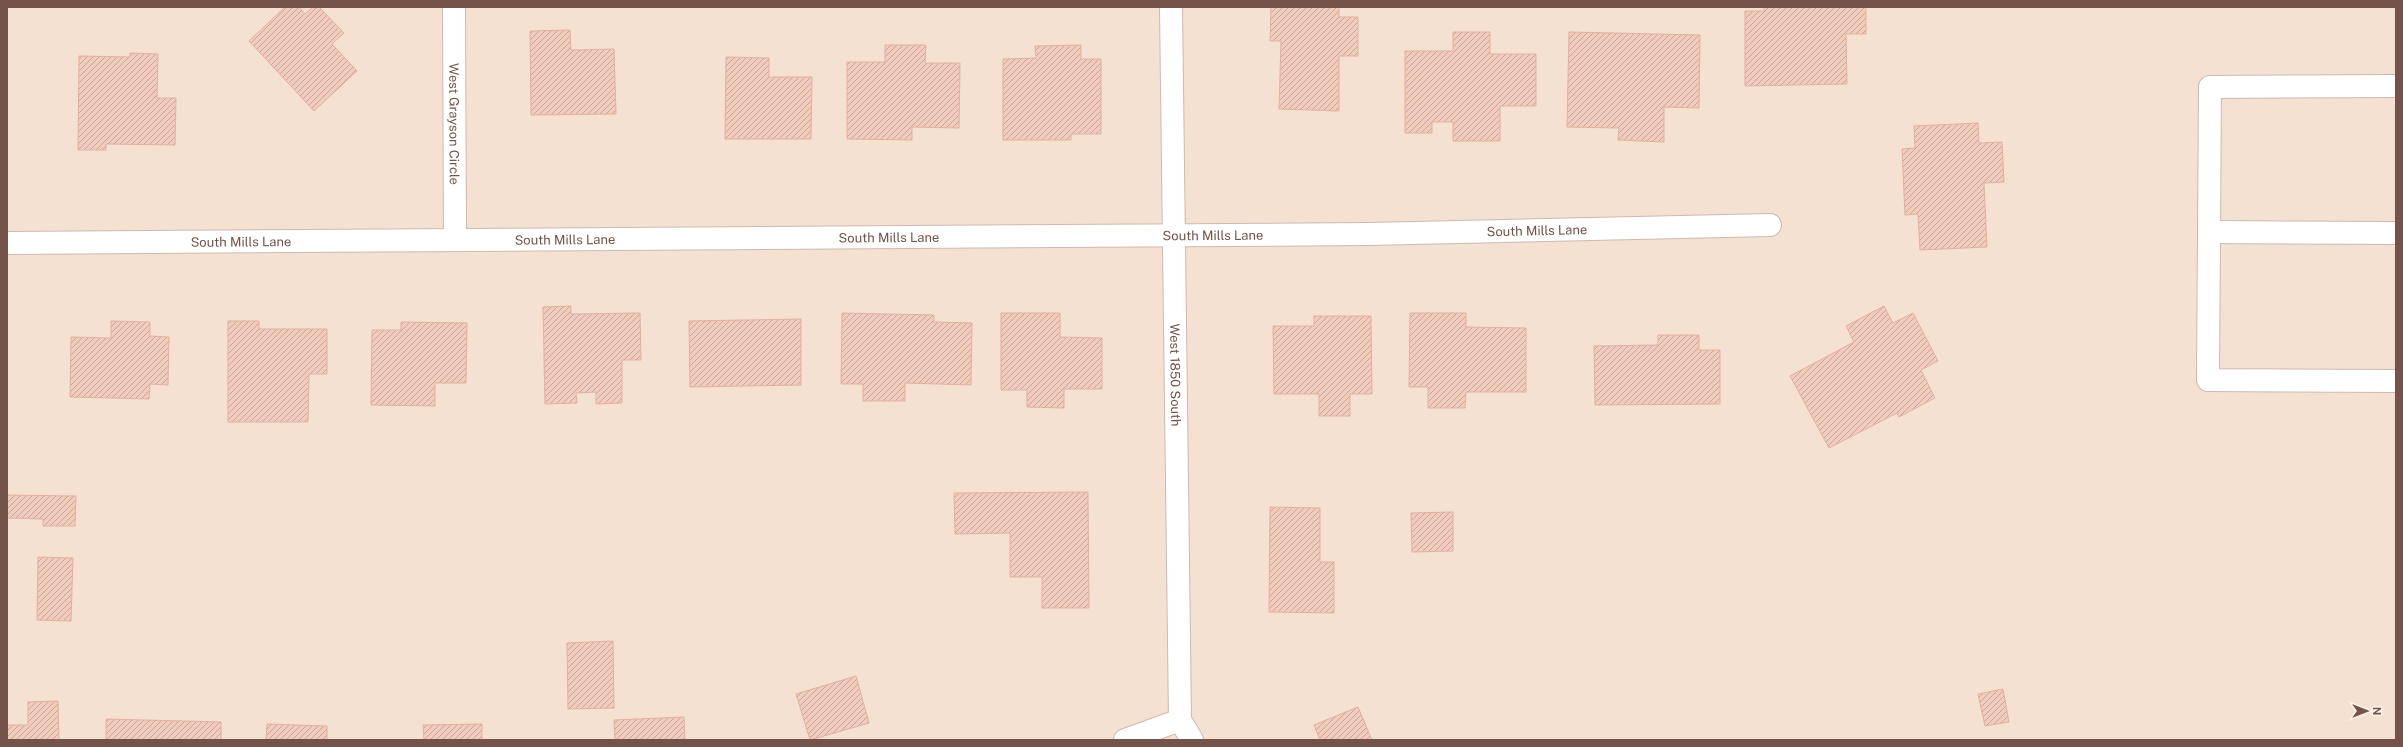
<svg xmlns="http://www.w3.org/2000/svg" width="2403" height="747" viewBox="0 0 2403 747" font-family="'Public Sans',sans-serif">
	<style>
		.residential { fill: #f4e1d2 }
		.building { fill: url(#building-hatch); stroke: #e4b09c }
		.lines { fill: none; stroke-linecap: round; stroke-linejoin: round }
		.minor-casing { stroke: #cfb9ae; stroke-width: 24 }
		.minor { stroke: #fff; stroke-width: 22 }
		.labels { text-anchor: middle; stroke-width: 3; stroke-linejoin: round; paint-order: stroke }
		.street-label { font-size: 13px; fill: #74544a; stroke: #fff4ea }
	</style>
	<defs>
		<pattern id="building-hatch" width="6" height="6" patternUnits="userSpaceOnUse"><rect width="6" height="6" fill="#f1cbbc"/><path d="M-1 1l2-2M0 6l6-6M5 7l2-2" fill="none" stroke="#c8a79b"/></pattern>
	</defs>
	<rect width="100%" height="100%" fill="#fcf0e4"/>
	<path class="residential" d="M7,7H2396V740H7Z"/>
	<path class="building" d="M285,7H299L305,14L313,7H319L344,33L332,44L357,71L314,111L249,41Z
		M1271,7H1339V17H1358V56H1339V111L1279,109L1281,41H1270Z
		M1764,7H1866V34H1846L1847,84L1745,86V11H1764Z
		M570,30L571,50L614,49L616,114L531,115L530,31Z
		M1453,32H1490V54H1536V106H1500V141H1453V122H1432V133H1405V51H1453Z
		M1569,32L1700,35L1699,108L1664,107V142L1618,140L1619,128L1567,127Z
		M885,45H926L925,63H960L959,128L912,127V140L847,139V62H885Z
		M1081,45V59H1101V134H1071V140H1003V59L1036,58L1035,46Z
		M130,53L158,54L157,98H176L175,145L106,144V150H78L79,56L130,57Z
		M726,57L769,58V77H812L811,139H725Z
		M1978,123L1979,143L2002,142L2004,182L1984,183L1987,247L1920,250L1918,214L1905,215L1902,149L1915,148L1914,126Z
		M571,306V314L640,313L641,360H622V403L596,404V392L576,393L577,403L545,404L543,307Z
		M1884,306L1893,323L1913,313L1938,361L1921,370L1935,398L1899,417L1897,413L1829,448L1790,376L1854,342L1846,326Z
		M842,313L934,315V322L972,323L971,385L905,383V401H863V384H841Z
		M1001,313H1060V337L1102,338V389H1064V408L1027,407V390H1001Z
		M1410,313H1466V327L1526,328V392H1466L1465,408H1428V387H1409Z
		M1314,316H1371L1372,394H1350V416H1319V394H1274L1273,326H1314Z
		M801,319V385L690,387L689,321Z
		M111,321L150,322V336L169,337L168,385L150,384L149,399L70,397L71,337L111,338Z
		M228,321H259V329H327V374H309L308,422H228Z
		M401,322L467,323L466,383H435V406L371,405L372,330H401Z
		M1658,335H1699V350H1720V404L1595,405L1594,346L1658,345Z
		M1088,492L1089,608H1042V577H1010V533L955,534L954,493Z
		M7,495L76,496L75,526H43V519L7,518Z
		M1270,507L1320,508V562H1334V613L1269,612Z
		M1453,512V551L1412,552L1411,513Z
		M38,557L73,558L71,621L37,620Z
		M613,641L614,708L568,709L567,643Z
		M856,676L869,723L810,740L796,694Z
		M2003,689L2009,722L1985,726L1978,694Z
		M58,701L59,740H7V725H28V702Z
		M1358,707L1372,740H1320L1314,725Z
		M684,717L685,740H615L614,720Z
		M106,719L221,722V740H106Z
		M267,724L327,726V740H266Z
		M482,724V740H424L423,725Z"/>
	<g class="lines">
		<defs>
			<g id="minor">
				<path id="s1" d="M454,7L455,240"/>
				<path id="s2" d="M1171,7L1180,720L1192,740"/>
				<path d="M2396,86L2210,87L2208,380L2396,381"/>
				<path d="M2210,232L2396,233"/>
				<path id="s3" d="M7,243L1369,234L1770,225"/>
				<path d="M1125,740L1180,720"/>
			</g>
		</defs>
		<use href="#minor" class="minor-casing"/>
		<use href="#minor" class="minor"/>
	</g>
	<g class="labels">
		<g class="street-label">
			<text dy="5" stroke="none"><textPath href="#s1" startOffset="117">West Grayson Circle</textPath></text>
			<text dy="5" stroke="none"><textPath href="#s3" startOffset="1530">South Mills Lane</textPath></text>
			<text dy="5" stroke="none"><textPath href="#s3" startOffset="1206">South Mills Lane</textPath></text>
			<text dy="5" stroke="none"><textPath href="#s3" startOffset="882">South Mills Lane</textPath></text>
			<text dy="5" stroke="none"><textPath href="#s3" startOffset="558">South Mills Lane</textPath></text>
			<text dy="5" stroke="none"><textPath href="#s3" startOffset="234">South Mills Lane</textPath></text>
			<text dy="5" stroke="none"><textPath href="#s2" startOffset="368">West 1850 South</textPath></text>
		</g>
	</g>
	<rect width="2403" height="747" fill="none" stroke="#74544a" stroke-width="16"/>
	<g transform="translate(2367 711) rotate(90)" stroke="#fff4ea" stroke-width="3" paint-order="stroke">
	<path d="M0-3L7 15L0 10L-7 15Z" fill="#74544a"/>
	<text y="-6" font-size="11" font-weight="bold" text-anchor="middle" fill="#74544a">N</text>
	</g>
</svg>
